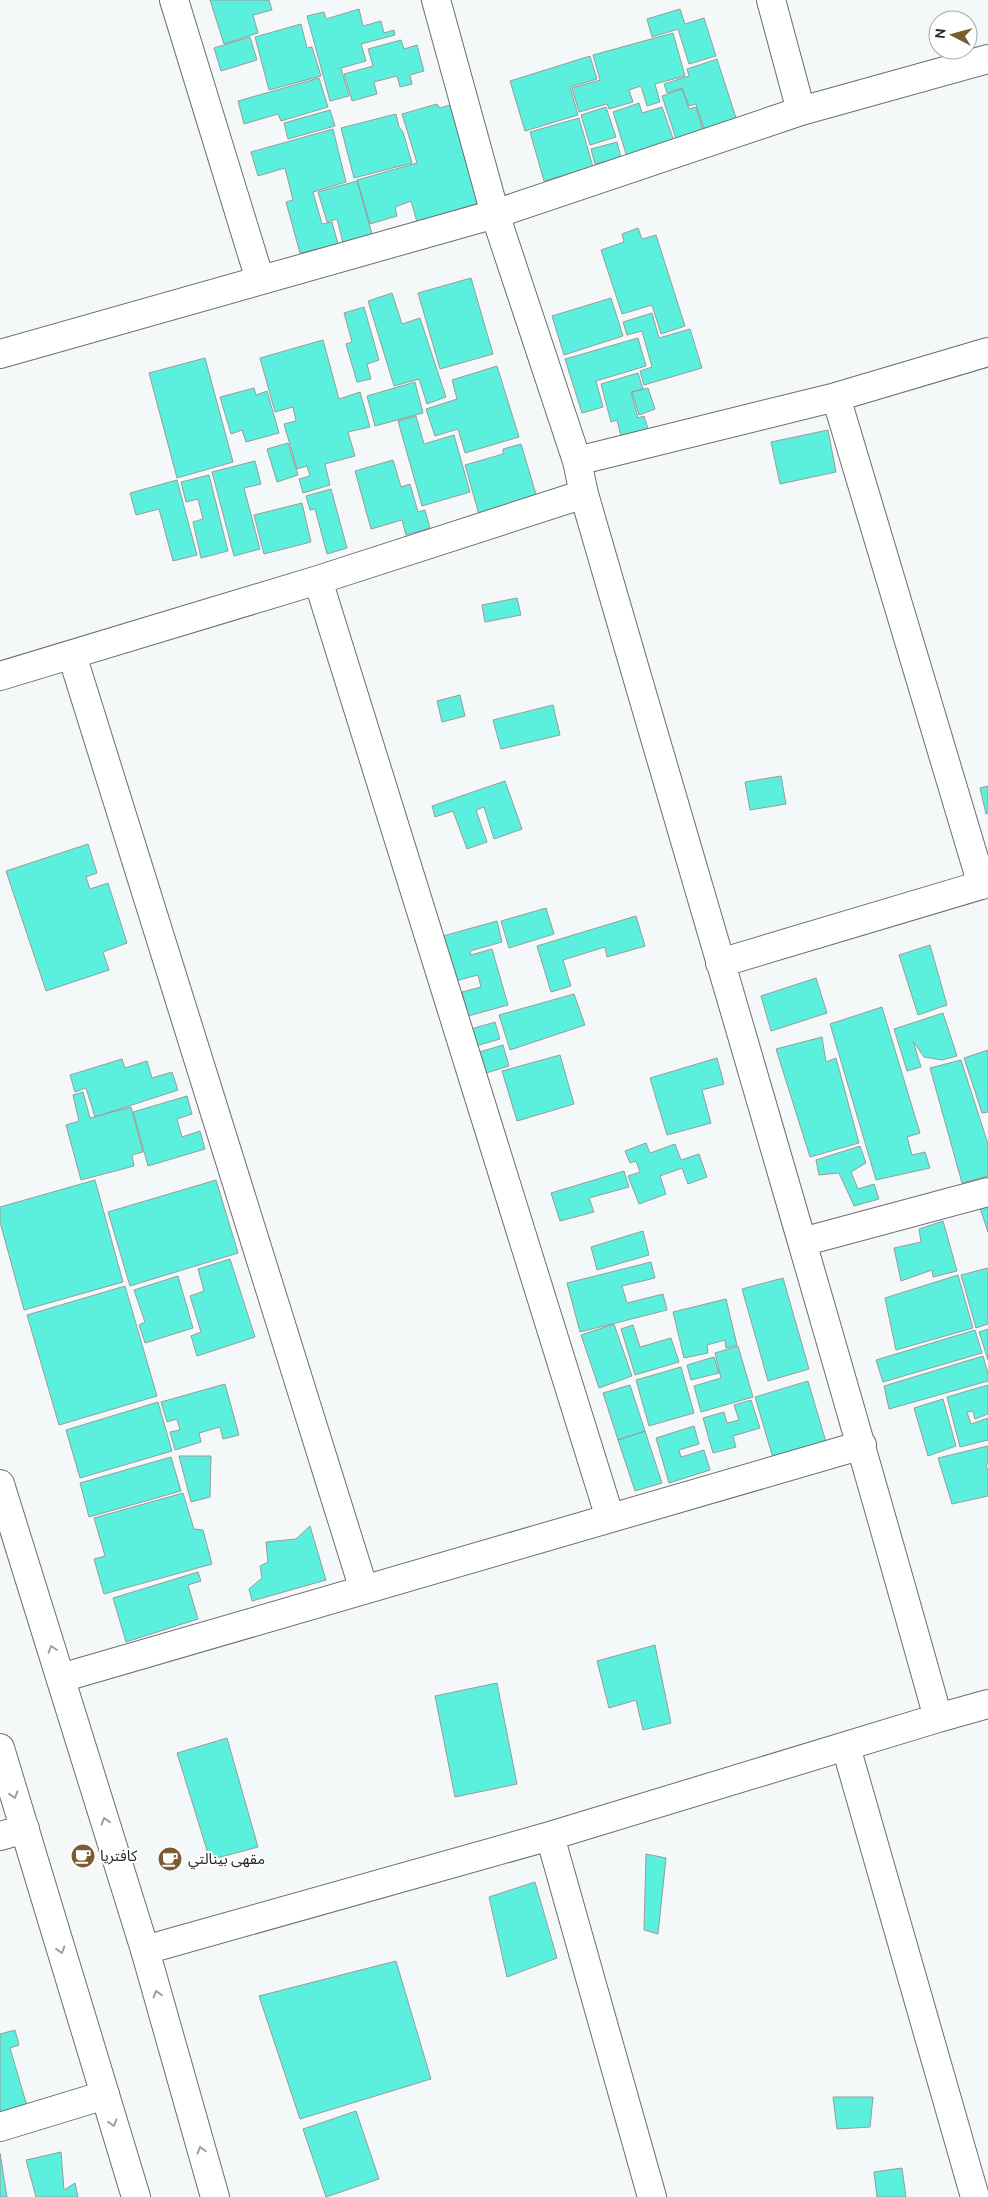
<svg xmlns="http://www.w3.org/2000/svg" width="988" height="2197" viewBox="0 0 988 2197" font-family="Ubuntu,'Noto Sans Arabic',sans-serif">
	<style>
		.building { fill: #5af0dd; stroke: #989c9b }
		.lines { fill: none; stroke-linecap: round; stroke-linejoin: round }
		.minor-casing { stroke: #6a6e6e; stroke-width: 30 }
		.secondary-casing { stroke: #6a6e6e; stroke-width: 30 }
		.minor { stroke: #fff; stroke-width: 28 }
		.secondary { stroke: #fff; stroke-width: 28 }
		.oneway { stroke: #9d9e9e }
		.labels { text-anchor: middle; stroke-width: 4; stroke-linejoin: round; paint-order: stroke }
		.poi-label { font-size: 15px; fill: #252727; stroke: #fff; text-anchor: start }
	</style>
	<rect width="100%" height="100%" fill="#f4f8f9"/>
	<path class="building" d="M210,0H269L272,10L253,15L258,33L224,44Z
		M359,9L363,26L381,21L384,33L394,30L395,35L361,44L366,61L341,68L349,96L330,101L307,16L324,12L326,19Z
		M680,9L685,24L704,18L716,56L689,64L678,29L652,37L647,19Z
		M301,24L307,48L312,47L321,76L269,90L255,37Z
		M673,33L685,76L655,84L660,102L647,106L641,86L629,90L633,102L609,109L607,104L579,112L572,88L600,80L593,55Z
		M250,37L257,60L221,71L214,48Z
		M401,40L404,49L417,45L424,71L410,75L412,84L400,87L397,76L374,82L377,94L352,101L344,74L373,66L368,49Z
		M590,56L597,79L570,87L578,115L525,131L510,81Z
		M717,59L738,124L706,135L696,104L689,106L682,88L667,93L664,84L689,76L687,69Z
		M319,78L328,107L281,121L278,114L244,124L238,101Z
		M682,89L689,109L696,107L705,136L678,145L662,96Z
		M639,103L642,113L662,107L674,141L627,157L613,112Z
		M437,104L440,108L450,105L479,203L417,222L411,201L395,207L397,216L370,224L357,180L417,163L402,114Z
		M606,107L616,137L590,145L581,115Z
		M330,110L335,126L288,139L284,123Z
		M396,114L399,127L403,132L412,163L354,178L341,128Z
		M579,118L593,167L544,181L530,132Z
		M333,129L346,182L313,192L322,224L332,222L338,244L300,253L286,202L293,200L285,168L258,176L251,152Z
		M617,142L621,158L595,164L591,149Z
		M357,181L372,234L343,243L337,219L327,222L318,192Z
		M638,228L642,239L656,235L685,326L661,334L652,305L622,314L601,250L624,242L622,234Z
		M471,278L493,354L440,369L418,293Z
		M392,293L402,324L420,318L446,397L427,404L419,379L394,386L368,301Z
		M611,298L623,336L564,355L552,316Z
		M364,307L379,360L367,364L371,379L357,382L346,344L352,342L344,313Z
		M652,313L659,338L690,329L702,368L644,385L640,371L652,367L642,331L627,335L623,322Z
		M638,338L646,366L596,381L603,407L582,413L565,359Z
		M323,340L339,399L360,392L370,427L348,432L355,456L325,464L330,485L303,493L299,479L310,476L307,466L297,469L284,424L296,421L293,407L275,412L260,358Z
		M205,358L233,462L177,478L149,373Z
		M497,366L519,437L465,453L458,429L435,436L426,409L457,399L452,380Z
		M638,373L643,389L631,392L638,418L644,416L649,432L622,440L617,420L611,422L601,384Z
		M415,382L423,413L375,426L367,396Z
		M254,388L256,395L267,391L279,433L246,442L242,430L231,434L220,397Z
		M648,388L655,409L639,415L632,392Z
		M416,416L424,444L454,435L470,492L422,506L398,421Z
		M828,430L836,472L780,484L771,442Z
		M288,443L298,475L277,482L267,449Z
		M521,444L538,501L480,518L465,465L503,454V449Z
		M393,460L401,487L410,484L418,512L425,510L430,528L406,535L402,520L371,529L355,471Z
		M255,461L261,484L244,488L260,549L234,556L212,472Z
		M209,475L228,551L201,558L193,522L203,519L198,499L186,502L181,482Z
		M177,480L197,555L173,561L159,509L136,515L130,493Z
		M331,489L347,548L327,554L315,509L310,510L306,496Z
		M302,503L311,542L264,554L254,515Z
		M517,598L521,615L485,622L482,605Z
		M460,695L465,716L442,722L437,701Z
		M553,705L560,735L501,749L493,720Z
		M781,776L786,804L750,810L745,782Z
		M505,781L522,829L494,839L484,807L476,810L487,842L467,849L453,811L435,817L432,806Z
		M988,786V813L986,814L980,788Z
		M88,844L97,873L86,877L90,889L108,883L127,943L103,952L109,970L46,991L6,871Z
		M546,908L554,934L509,948L501,921Z
		M636,916L645,946L607,957L605,947L563,960L571,986L551,992L537,946Z
		M497,921L502,942L470,951L471,955L492,949L508,1005L468,1016L462,992L481,987L478,975L455,981L443,936Z
		M930,945L947,1005L918,1015L899,955Z
		M816,978L827,1013L771,1031L761,996Z
		M574,994L585,1025L510,1050L499,1015Z
		M882,1007L920,1133L907,1137L912,1155L925,1152L930,1168L876,1180L830,1024Z
		M943,1013L957,1056L942,1060L924,1057L913,1041L921,1067L907,1071L894,1029Z
		M495,1022L500,1039L476,1046L471,1029Z
		M822,1037L826,1062L836,1058L859,1143L810,1157L776,1049Z
		M503,1045L509,1066L483,1074L476,1053Z
		M988,1050V1112L982,1113L964,1058Z
		M560,1055L574,1104L517,1121L502,1071Z
		M717,1058L724,1084L702,1090L711,1123L667,1135L650,1078Z
		M122,1059L125,1068L147,1061L152,1078L172,1072L178,1090L95,1117L86,1088L75,1092L70,1075Z
		M961,1060L988,1144V1176L962,1183L930,1068Z
		M83,1092L90,1118L131,1107L143,1152L132,1155L134,1166L81,1180L66,1125L79,1121L73,1095Z
		M187,1096L192,1114L177,1119L182,1137L200,1131L205,1149L148,1166L133,1112Z
		M646,1143L650,1153L675,1144L681,1160L699,1154L707,1177L688,1184L682,1168L660,1176L666,1194L639,1204L628,1176L640,1172L636,1161L630,1163L625,1151Z
		M860,1146L866,1163L851,1172L858,1189L874,1184L879,1199L854,1206L839,1173L819,1175L816,1160Z
		M624,1171L629,1187L589,1198L594,1212L560,1221L551,1193Z
		M95,1180L123,1282L24,1310L0,1222V1207Z
		M216,1180L238,1253L130,1286L108,1212Z
		M988,1202V1232L979,1205Z
		M943,1221L957,1271L933,1277L932,1270L901,1281L894,1248L921,1242L919,1229Z
		M643,1231L649,1255L597,1270L591,1247Z
		M230,1259L255,1337L197,1356L191,1336L201,1332L190,1296L204,1291L198,1269Z
		M651,1262L655,1278L622,1286L627,1303L663,1294L667,1310L580,1332L567,1283Z
		M988,1268V1324L976,1328L961,1275Z
		M958,1275L973,1328L896,1350L885,1298Z
		M178,1276L193,1328L145,1343L139,1325L145,1322L134,1290Z
		M783,1278L809,1369L768,1381L742,1289Z
		M125,1286L157,1396L59,1425L27,1315Z
		M726,1299L737,1345L726,1348L725,1340L707,1345L708,1353L684,1358L673,1312Z
		M614,1324L632,1376L599,1388L581,1335Z
		M633,1325L640,1347L671,1338L679,1362L635,1375L621,1329Z
		M988,1329V1360L979,1332Z
		M975,1330L982,1353L883,1382L876,1360Z
		M738,1346L753,1397L701,1412L694,1386L721,1378L715,1353Z
		M983,1356L988,1373V1381L889,1409L884,1386Z
		M714,1357L719,1373L691,1380L687,1365Z
		M681,1367L694,1413L649,1426L636,1380Z
		M808,1381L826,1442L773,1458L755,1397Z
		M225,1384L239,1435L223,1439L220,1427L199,1433L201,1442L175,1450L170,1432L180,1430L177,1419L167,1422L161,1402Z
		M630,1385L645,1431L618,1440L603,1393Z
		M988,1385V1414L975,1419L973,1411L967,1412L971,1424L988,1418V1440L960,1447L947,1397Z
		M943,1399L956,1446L928,1456L914,1408Z
		M751,1400L760,1428L733,1436L736,1447L713,1453L703,1418L724,1412L727,1423L739,1420L734,1405Z
		M158,1402L172,1451L80,1478L66,1430Z
		M694,1426L699,1444L679,1450L681,1457L704,1450L710,1470L669,1483L656,1438Z
		M645,1431L662,1483L635,1491L618,1440Z
		M988,1446V1464H986L988,1472V1496L952,1504L938,1458Z
		M179,1456H211L210,1497L191,1502Z
		M171,1457L181,1491L89,1517L80,1483Z
		M183,1493L194,1529L203,1530L212,1564L104,1594L94,1559L105,1556L94,1518Z
		M310,1526L326,1580L252,1601L249,1589L262,1578L260,1566L268,1562L266,1542L296,1539Z
		M198,1572L201,1581L188,1585L198,1619L126,1642L113,1598Z
		M655,1645L671,1723L643,1730L636,1700L609,1708L597,1661Z
		M497,1683L517,1784L455,1797L435,1696Z
		M227,1738L258,1847L210,1860L177,1753Z
		M646,1854L666,1858L658,1934L644,1930Z
		M535,1882L557,1958L507,1977L489,1897Z
		M396,1961L431,2079L300,2119L259,1996Z
		M15,2030L19,2045L10,2048L27,2106L0,2114V2034Z
		M833,2097H873L870,2127L837,2129Z
		M356,2111L379,2179L326,2197L303,2129Z
		M61,2152L64,2190L75,2183L78,2197H36L26,2160Z
		M0,2153L7,2197H0Z
		M902,2168L906,2197H877L874,2172Z"/>
	<g class="lines">
		<defs>
			<path id="minor" d="M174,0L260,280
				M771,0L801,111
				M0,354L495,214L801,111L988,59
				M836,397L982,885
				M577,461L836,397L988,352
				M318,580L610,1518
				M72,655L364,1590
				M0,676L318,580L584,494
				M720,963L988,883
				M802,1242L988,1192
				M61,1678L862,1445
				M938,1718L988,1704
				M846,1747L975,2197
				M0,1836L25,1829
				M550,1836L652,2197
				M145,1950L550,1836L938,1718C824,1309 702,902 584,494L577,461L495,214L436,0
				M0,2127L105,2095"/>
			<path id="secondary" d="M0,1484L145,1950L215,2197
				M0,1748L136,2197"/>
		</defs>
		<use href="#minor" class="minor-casing"/>
		<use href="#secondary" class="secondary-casing"/>
		<use href="#minor" class="minor"/>
		<use href="#secondary" class="secondary"/>
	</g>
	<defs><path id="oneway-chevron" d="M-2-3.5L2.5 0L-2 3.5" fill="none" stroke-width="1.6" stroke-linecap="round" stroke-linejoin="round" transform="scale(1.25)"/></defs>
	<g class="oneway">
		<use href="#oneway-chevron" transform="translate(52 1649) rotate(-108)"/>
		<use href="#oneway-chevron" transform="translate(14 1795) rotate(73)"/>
		<use href="#oneway-chevron" transform="translate(105 1821) rotate(-107)"/>
		<use href="#oneway-chevron" transform="translate(61 1950) rotate(73)"/>
		<use href="#oneway-chevron" transform="translate(157 1994) rotate(-106)"/>
		<use href="#oneway-chevron" transform="translate(113 2123) rotate(73)"/>
		<use href="#oneway-chevron" transform="translate(201 2150) rotate(-106)"/>
	</g>
	<defs>
		<symbol id="cafe-disc" viewBox="-11 -11 22 22"><circle r="9.5" fill="#7b5c31" stroke="#fff"/><path d="M-5.5-4.5H6V0H3Q3 3.5 0 3.5H-2.5Q-5.5 3.5-5.5 0ZM3-3.2v2h1.7v-2ZM-6 4.5H4V6H-6Z" fill="#fff"/></symbol>
	</defs>
	<g fill-rule="evenodd">
		<use href="#cafe-disc" x="69" y="1842" width="28" height="28"/>
		<use href="#cafe-disc" x="156" y="1845" width="28" height="28"/>
	</g>
	<g class="labels">
		<g class="poi-label">
			<text x="100" y="1861">كافتريا</text>
			<text x="188" y="1864">مقهى بينالتي</text>
		</g>
	</g>
	<g transform="translate(953 35) rotate(276)"><circle r="24" fill="#ffffff" stroke="#a8a9a9"/>
	<path d="M0-4L9 19L0 12L-9 19Z" fill="#7b5c31"/>
	<text y="-8" font-size="14" font-weight="bold" text-anchor="middle" fill="#252727">N</text>
	</g>
</svg>
